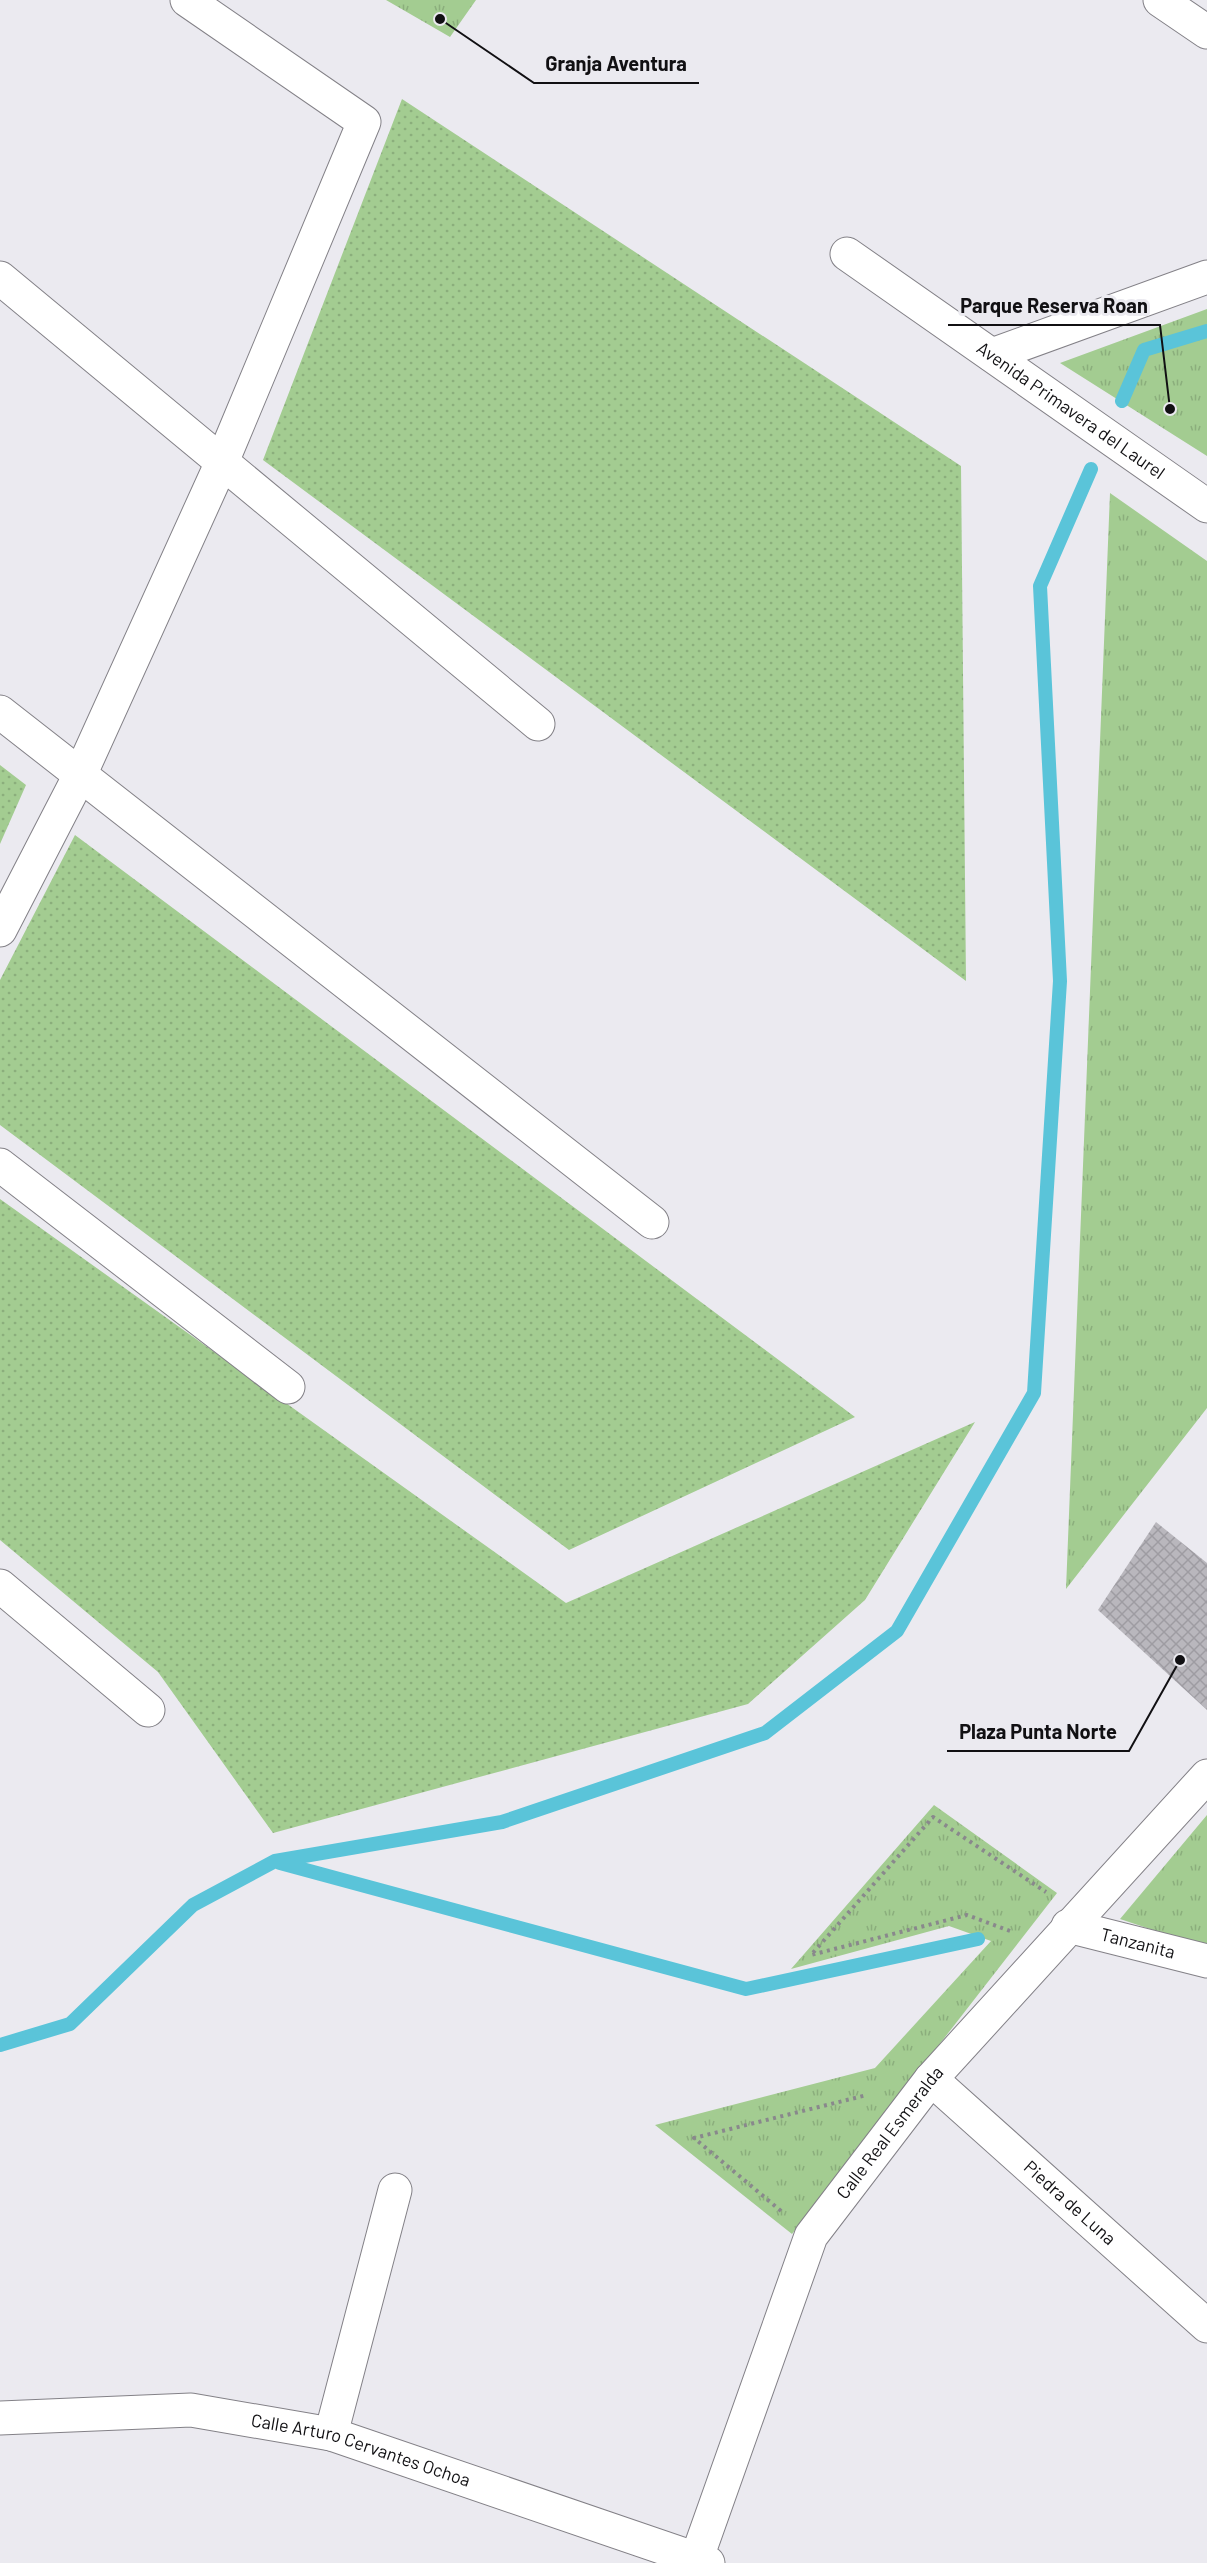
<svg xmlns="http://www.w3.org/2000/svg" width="1207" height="2563" viewBox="0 0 1207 2563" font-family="Barlow,sans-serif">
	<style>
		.grass { fill: url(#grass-dots) }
		.park { fill: url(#park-tufts) }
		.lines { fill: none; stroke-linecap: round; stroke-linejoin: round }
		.stream { stroke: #5ac4d9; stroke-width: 14 }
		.building { fill: url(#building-cross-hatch) }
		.minor-casing { stroke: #838187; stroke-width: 35 }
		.path { stroke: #89888c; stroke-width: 4; stroke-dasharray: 3 4.5; stroke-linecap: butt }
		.minor { stroke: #fff; stroke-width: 33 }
		.labels { text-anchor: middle; stroke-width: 6; stroke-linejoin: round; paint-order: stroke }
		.street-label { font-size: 18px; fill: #111013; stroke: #ebeaf0 }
		.leader { fill: none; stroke: #111013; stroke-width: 2 }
		.callout-dot { fill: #111013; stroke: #ebeaf0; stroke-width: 2 }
		.callout-label { font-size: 20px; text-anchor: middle; font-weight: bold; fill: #111013; stroke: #ebeaf0; stroke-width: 6; stroke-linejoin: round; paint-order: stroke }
	</style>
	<defs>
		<pattern id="grass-dots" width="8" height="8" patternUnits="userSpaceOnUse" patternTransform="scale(1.5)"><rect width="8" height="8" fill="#a3cc91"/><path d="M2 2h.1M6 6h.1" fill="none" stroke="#8bae7c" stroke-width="1.8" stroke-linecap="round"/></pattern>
		<pattern id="park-tufts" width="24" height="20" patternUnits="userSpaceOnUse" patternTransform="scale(1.5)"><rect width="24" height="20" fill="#a3cc91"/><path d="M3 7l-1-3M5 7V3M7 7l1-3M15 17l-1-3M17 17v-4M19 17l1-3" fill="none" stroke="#8bae7c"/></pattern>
		<pattern id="building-cross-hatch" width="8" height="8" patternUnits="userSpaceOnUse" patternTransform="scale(1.5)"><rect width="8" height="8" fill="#b9b7bd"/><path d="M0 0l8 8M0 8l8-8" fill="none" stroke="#9e9ca2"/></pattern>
	</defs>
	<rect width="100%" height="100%" fill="#ebeaf0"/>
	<path class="grass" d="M402,99L961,466L966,981L263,460Z
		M0,765L26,785L0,844Z
		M75,835L855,1417L569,1550L0,1125V980Z
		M0,1199L566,1603L975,1422L865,1600L748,1704L273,1833L158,1672L0,1540Z"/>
	<path class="park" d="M386,0H476L450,37Z
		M1207,309V456L1060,363Z
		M1110,493L1207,561V1408L1066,1589Z
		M934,1805L1057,1893L792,2234L655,2125L875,2068L991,1941L949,1926L791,1969Z
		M1207,1815V1948L1120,1919Z"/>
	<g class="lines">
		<path class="stream" d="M1122,401L1144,350L1207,331
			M280,1863L746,1989L978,1939
			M0,2045L70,2024L193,1905L275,1861L502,1822L765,1733L897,1631L1034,1393L1060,981L1040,586L1091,469"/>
	</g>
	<path class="building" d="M1156,1522L1207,1563V1710L1098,1610Z"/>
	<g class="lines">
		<defs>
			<g id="minor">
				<path d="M1160,0L1207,32"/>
				<path id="s1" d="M847,254L1207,506"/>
				<path d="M0,278L538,724"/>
				<path d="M992,355L1207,277"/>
				<path d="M0,712L652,1222"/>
				<path d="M0,930L80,775L222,462L364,122L187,0"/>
				<path d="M0,1165L288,1387"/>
				<path d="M0,1586L148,1710"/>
				<path id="s2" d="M1068,1926L1207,1961"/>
				<path id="s3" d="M931,2079L1207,2326"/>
				<path id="s4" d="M0,2418L191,2410L331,2434L708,2563"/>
				<path d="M331,2434L395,2190"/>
				<path id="s5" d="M695,2563L811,2236L931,2079L1207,1776"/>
			</g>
		</defs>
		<use href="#minor" class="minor-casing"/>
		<path class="path" d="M1010,1931L967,1915L811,1955L933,1817L1046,1892
			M781,2211L694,2138L867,2095"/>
		<use href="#minor" class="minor"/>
	</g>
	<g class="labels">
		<g class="street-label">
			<text dy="6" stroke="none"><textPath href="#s1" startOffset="273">Avenida Primavera del Laurel</textPath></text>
			<text dy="6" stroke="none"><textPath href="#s2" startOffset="72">Tanzanita</textPath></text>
			<text dy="6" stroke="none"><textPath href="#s5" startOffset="477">Calle Real Esmeralda</textPath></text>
			<text dy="6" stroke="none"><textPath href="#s3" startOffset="186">Piedra de Luna</textPath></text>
			<text dy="6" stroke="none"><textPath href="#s4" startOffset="366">Calle Arturo Cervantes Ochoa</textPath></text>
		</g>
	</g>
	<path class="leader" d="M440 19L534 83H699M1170 409L1160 325H948M1180 1660L1129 1751H947"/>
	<g class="callout-dot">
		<circle cx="440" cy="19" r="6"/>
		<circle cx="1170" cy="409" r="6"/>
		<circle cx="1180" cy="1660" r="6"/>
	</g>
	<g class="callout-label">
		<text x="616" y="71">Granja Aventura</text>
		<text x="1054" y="313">Parque Reserva Roan</text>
		<text x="1038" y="1739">Plaza Punta Norte</text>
	</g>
</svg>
